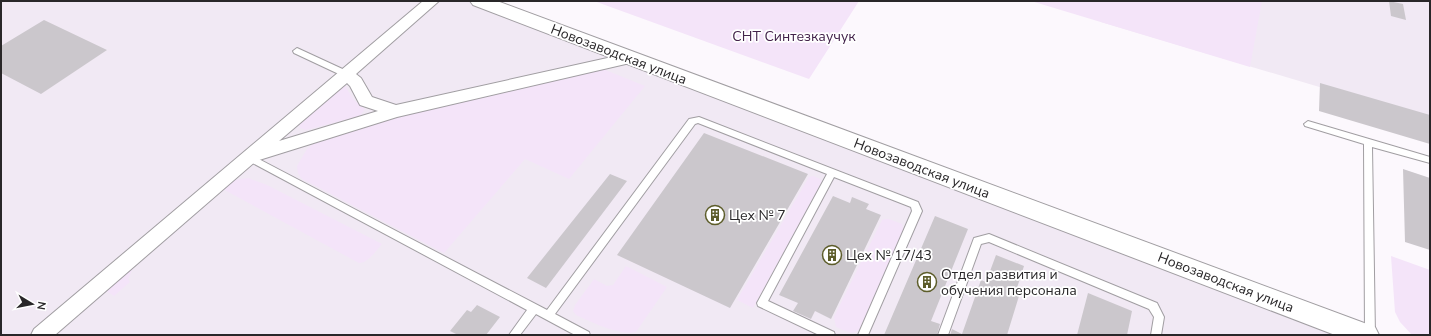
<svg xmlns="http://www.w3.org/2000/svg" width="1431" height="336" viewBox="0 0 1431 336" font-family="'Nunito Sans',sans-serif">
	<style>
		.built { fill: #f1e9f4 }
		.green { fill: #f4e4f9 }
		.building { fill: #cbc7cc }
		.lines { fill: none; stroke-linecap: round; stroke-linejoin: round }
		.service-casing { stroke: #a19ea2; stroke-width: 2 }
		.minor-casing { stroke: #a19ea2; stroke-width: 2 }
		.primary-casing { stroke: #a19ea2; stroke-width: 2 }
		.service { fill: #fff; fill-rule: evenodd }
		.minor { fill: #fff; fill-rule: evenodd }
		.primary { fill: #fff; fill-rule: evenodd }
		.labels { text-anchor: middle; stroke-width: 3.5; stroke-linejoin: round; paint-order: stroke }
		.park-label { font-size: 14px; fill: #43234b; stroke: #fff }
		.street-label { font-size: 14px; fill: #292729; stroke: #fff }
		.poi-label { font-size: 14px; fill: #292729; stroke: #fff; text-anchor: start }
	</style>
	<rect width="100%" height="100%" fill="#fcf8fd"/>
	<path class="built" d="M1,1H474L1338,335H1Z
		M1108,1H1430V120L1101,22Z"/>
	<path class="green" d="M594,1H859L809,79Z
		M1031,1H1262L1250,67Z
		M603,69L645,86L569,179L525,159L444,253L312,184L302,179L298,173L297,166L307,149L317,141L387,119Z
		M344,84L353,99L365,109L360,116L306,130L300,128L299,123Z
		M813,176L820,179L822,182L753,308L737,300L809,177Z
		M248,178L267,185L382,244C376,251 368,263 359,263L219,187L228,181Z
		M885,219H889L902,224L904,233L859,330C852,336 844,330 836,327L834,317L882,220Z
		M1391,256L1430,270V335H1412L1400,322L1395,312Z
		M134,266L128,279L130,282L114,296L103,289Z
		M626,266L667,287L636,332C620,336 591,322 576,315L573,311L575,305L594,279L607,286L613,285Z"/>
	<path class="building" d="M1389,1L1403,4L1406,20L1391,16Z
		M44,20L107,50L41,94L1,73V46Z
		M1320,83L1430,115V144L1319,111Z
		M704,133L808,174L730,308L617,255Z
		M1403,169L1430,178V250L1405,242Z
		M610,174L627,181L546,288L527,278Z
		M833,196L850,203L852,197L869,204L866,209L881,215L831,319L815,311L811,319L793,311L798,303L779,295Z
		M935,216L968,229L931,321L940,324L937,335H884Z
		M996,255L1024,266L1015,294L1019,296L1007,335H950L952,329L962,334L981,280L986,282Z
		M1088,293L1132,311L1127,335H1077Z
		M477,305L500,317L486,335H458L450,331L467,310L471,312Z"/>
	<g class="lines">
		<defs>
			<path id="service" d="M297,48L349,72L350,74L349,76H343L294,53L293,51Z
				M699,117L918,202L922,211L868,335H858L912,211L911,207L834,177L768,301L834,332L835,335H819L758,306L757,303L827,174L698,123L695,124L555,314L589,332L590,335H575L536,314L520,335H509L527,310L245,159L244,157L245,155H251L547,310L689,119Z
				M1308,121L1430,157V163L1372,147L1375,335H1365L1364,144L1305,126L1304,124Z
				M989,234L1157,303L1164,317L1161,335H1151L1154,317L1149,309L989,242L981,244L948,335H938L974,238Z"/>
			<path id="minor" d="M423,1H439L356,74L361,78L372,97L396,105L630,53L635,54L638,58L635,62L630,63L397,117L256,161L55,335H31L34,329ZM347,83L350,86L360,105L378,111L279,141Z"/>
			<path id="primary" d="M470,1H497L1375,327L1379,335H1335L473,5Z"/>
		</defs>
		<use href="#service" class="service-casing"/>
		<use href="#minor" class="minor-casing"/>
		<use href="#primary" class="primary-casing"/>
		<use href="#service" class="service"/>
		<use href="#minor" class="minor"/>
		<use href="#primary" class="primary"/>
	</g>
	<defs>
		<symbol id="building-ring" viewBox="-11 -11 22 22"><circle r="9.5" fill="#fff" stroke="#5d5d2a" stroke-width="1.5"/><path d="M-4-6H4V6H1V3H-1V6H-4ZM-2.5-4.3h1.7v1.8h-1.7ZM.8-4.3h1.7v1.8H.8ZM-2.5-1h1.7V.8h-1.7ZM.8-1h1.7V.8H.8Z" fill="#5d5d2a"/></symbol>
	</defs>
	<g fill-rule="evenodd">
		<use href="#building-ring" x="704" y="204" width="22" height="22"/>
		<use href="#building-ring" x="821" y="244" width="22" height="22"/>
		<use href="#building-ring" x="916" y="271" width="22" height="22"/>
	</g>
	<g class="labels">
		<g class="park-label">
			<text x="794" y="41">СНТ Синтезкаучук</text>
		</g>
		<g class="street-label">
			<text transform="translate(619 54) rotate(21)" y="5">Новозаводская улица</text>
			<text transform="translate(922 168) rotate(21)" y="5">Новозаводская улица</text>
			<text transform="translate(1226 282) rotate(21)" y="5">Новозаводская улица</text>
		</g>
		<g class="poi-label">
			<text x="729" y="220">Цех № 7</text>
			<text x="846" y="260">Цех № 17/43</text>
			<text x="941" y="279">Отдел развития и<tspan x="941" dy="16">обучения персонала</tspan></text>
		</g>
	</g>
	<rect width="1431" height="336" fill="none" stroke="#292729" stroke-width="4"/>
	<g transform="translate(32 304) rotate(100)" stroke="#ffffff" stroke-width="3" paint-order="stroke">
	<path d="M0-3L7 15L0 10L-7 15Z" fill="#292729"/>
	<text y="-6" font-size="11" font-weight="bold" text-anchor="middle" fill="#292729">N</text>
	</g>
</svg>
